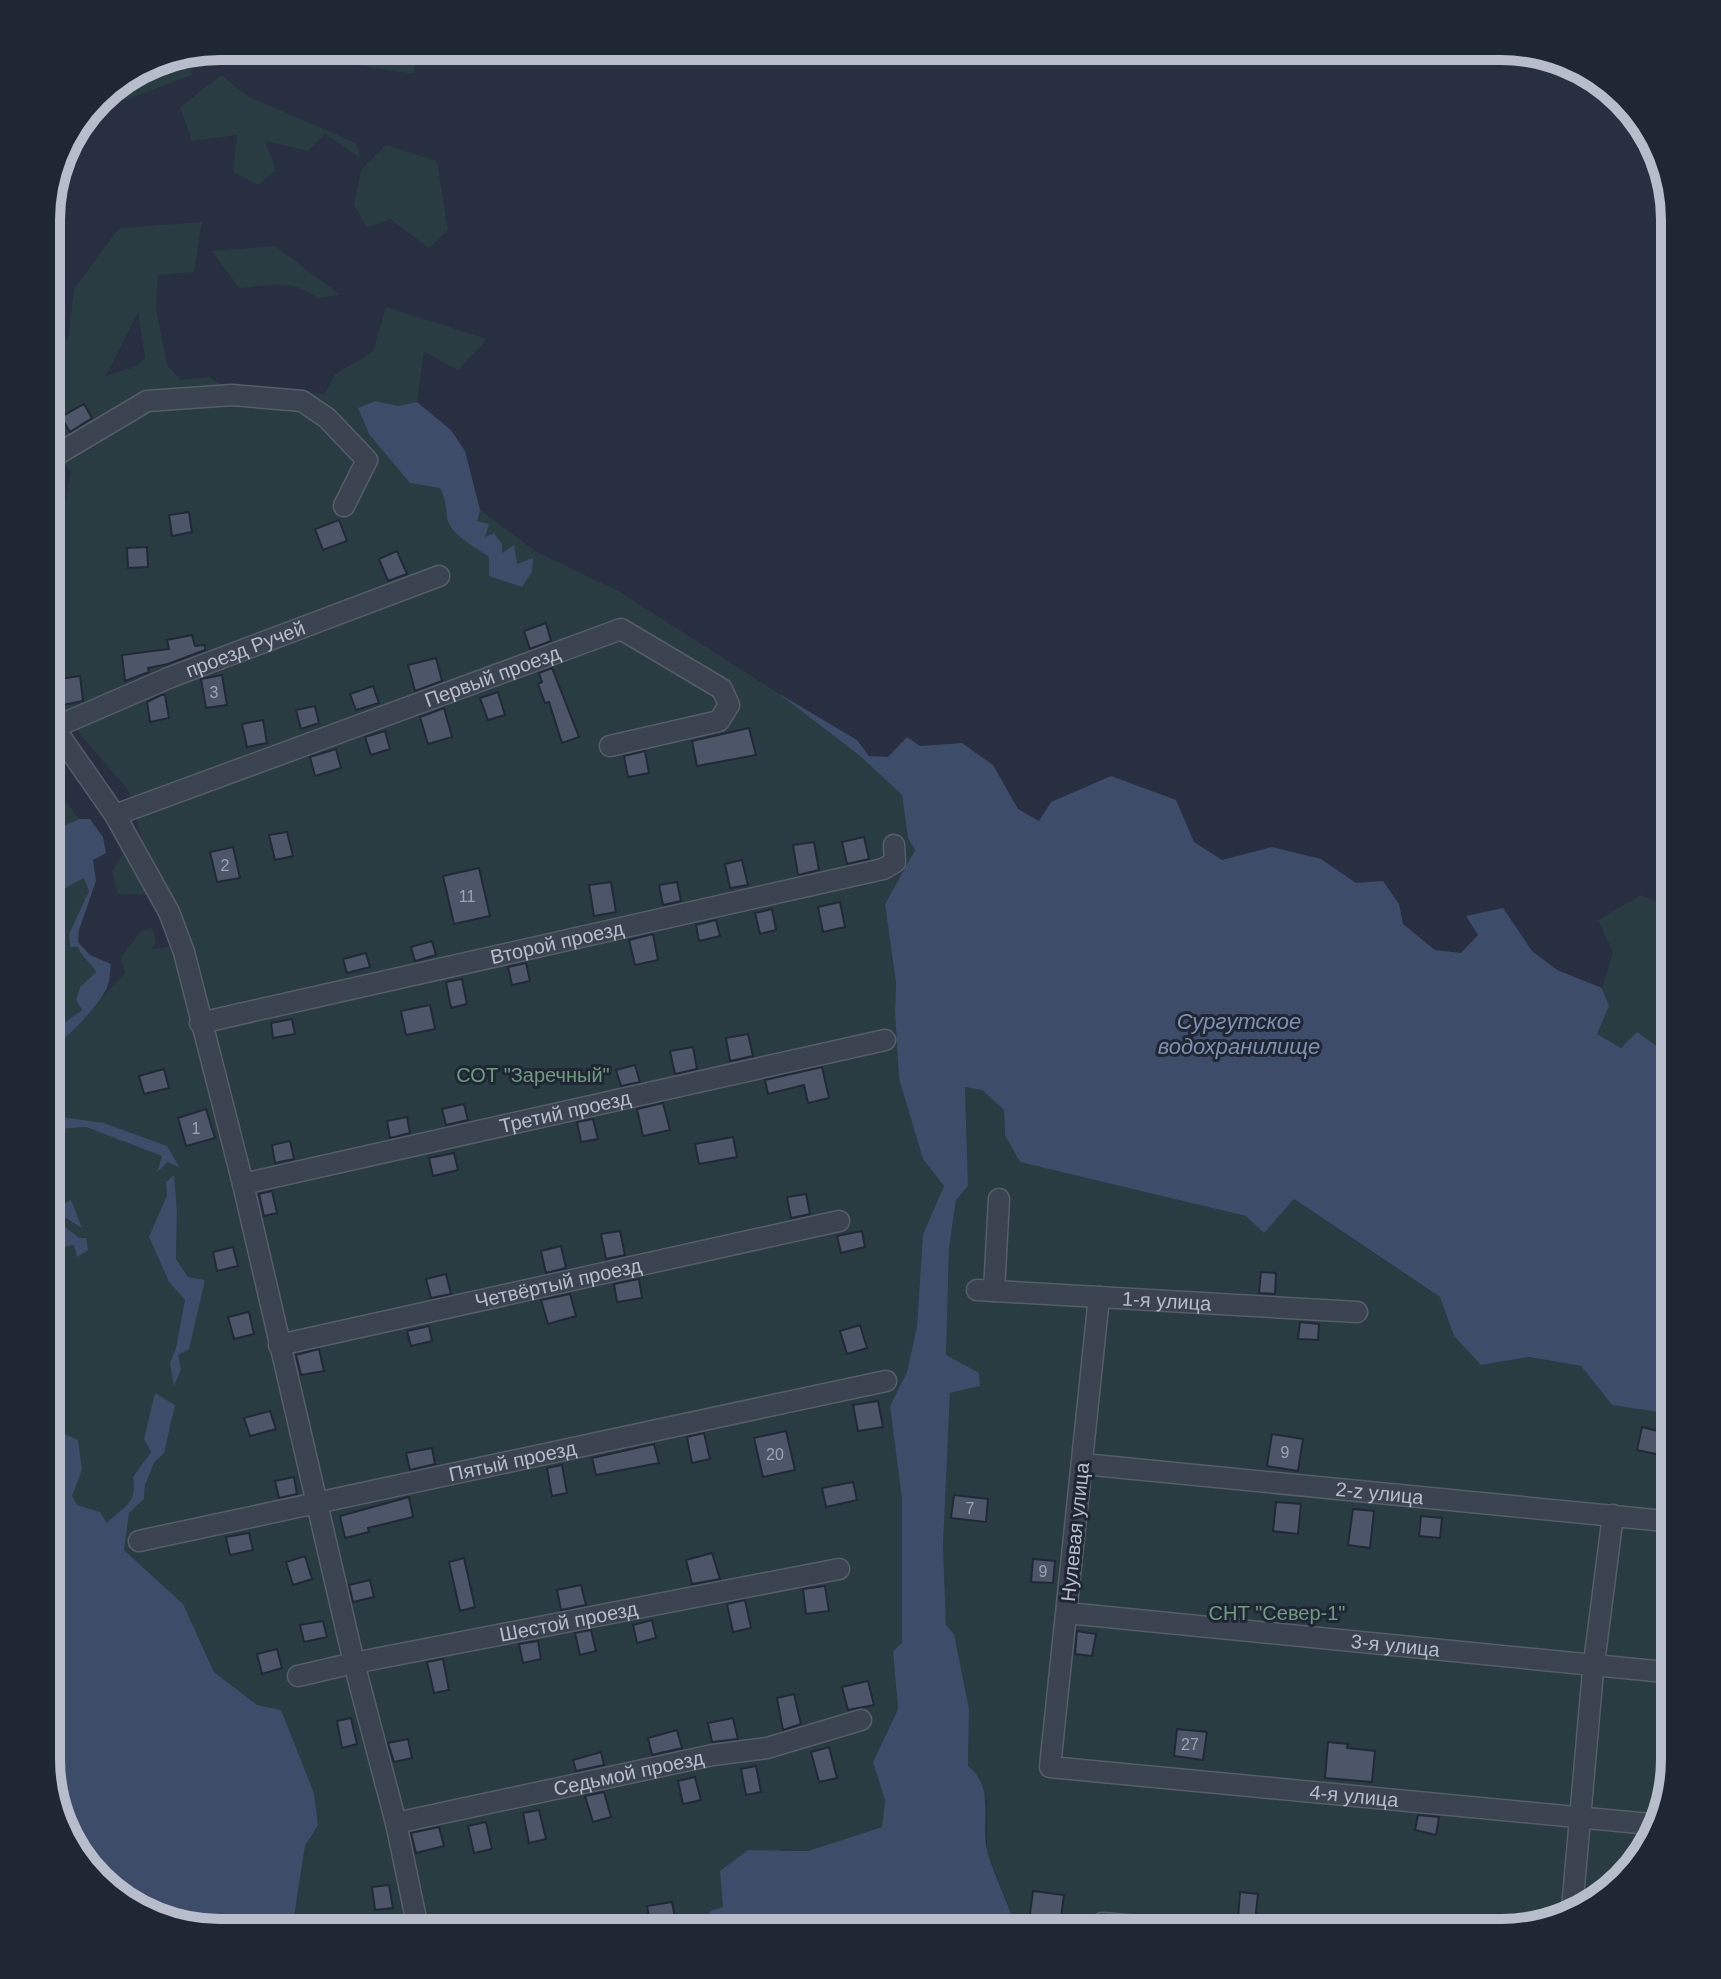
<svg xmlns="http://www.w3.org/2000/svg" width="1721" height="1979" viewBox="0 0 1721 1979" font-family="Helvetica,sans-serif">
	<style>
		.green { fill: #293c41; fill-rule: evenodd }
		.water { fill: #3d4c68 }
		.building { fill: #4d5669; stroke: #212937; stroke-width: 2 }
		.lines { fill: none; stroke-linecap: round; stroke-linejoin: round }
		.minor-casing { stroke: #555d6a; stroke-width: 23 }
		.minor { stroke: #3b4250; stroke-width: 20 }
		.labels { text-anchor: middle; stroke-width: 6; stroke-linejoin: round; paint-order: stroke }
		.number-label { font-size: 16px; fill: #9ca3b2 }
		.street-label { font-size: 20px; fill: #b7bdca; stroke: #1f2735 }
		.park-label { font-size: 20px; fill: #6f9a7c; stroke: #1f2735 }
		.water-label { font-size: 22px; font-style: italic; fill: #8091b0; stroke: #1f2735 }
		.rim { fill: none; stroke: #b7bdca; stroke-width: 10 }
	</style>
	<rect width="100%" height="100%" fill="#272f40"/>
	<path class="green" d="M355,46H416L414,74L356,65Z
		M189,54L192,75L125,100L102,94L146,64Z
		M221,75L249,97L356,143L360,158L325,134L308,151L265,141L276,170L258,185L233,172L237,135L192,141L180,107Z
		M386,145L437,161L448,230L429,248L390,219L367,228L354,205L361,170Z
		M202,222L194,272L158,275L156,309L167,365L181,380L209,377L226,388L325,394L335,374L373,352L386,307L487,339L458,370L424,352L417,402L398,406L376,401L440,488L448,503L480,510L537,552L620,592L778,693L860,756L902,795L908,838L915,850L885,904L896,983L895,1011L923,1159L944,1186L923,1234L917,1326L907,1372L890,1406L902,1499V1644L893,1651L898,1708L873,1762L885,1800L882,1827L808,1851L782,1849L723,1907L710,1911L700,1933H289L294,1917L305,1846L318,1825L314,1793L281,1711L257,1705L214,1672L183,1604L124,1550L129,1513L144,1499C145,1480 151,1466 164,1453L155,1393L151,1416V1452L133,1477C137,1506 125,1505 107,1523L100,1512L77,1505L71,1496L82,1470L46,1418V1265L58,1258L62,1247L74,1245L79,1238L59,1223L64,1218L80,1227L54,1209L46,1219V1130L86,1127L163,1156L157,1170L168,1162L178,1167L166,1146L46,1115V1051L55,1047L125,973L121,957L141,931L152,928L156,942L152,949L190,943L179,909L143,842L128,790L69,721L46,677V598L71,473L48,439L57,396H46V342L68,340L74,289L119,228ZM138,312L145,358L137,366L106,376ZM167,1195L177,1211L176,1259L188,1277L205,1281L178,1354L170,1363L176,1348L185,1300L169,1282L149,1237Z
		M275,246L340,295L318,298C292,279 270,285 239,288L212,251Z
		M51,790L59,804H68L79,819L46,835V793Z
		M123,854L147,895L118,894L112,871Z
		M84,878L89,891L69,934L71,947H78C82,957 90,962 96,972L80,987L76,1000L82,1010L56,1029L50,1042L46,1043V904L51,895Z
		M1641,895L1675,911V1059L1621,1048L1596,1034L1608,1006L1602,988L1613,952L1598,920Z
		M965,1086L982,1090L1004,1110L1005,1135L1188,1201L1246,1216L1264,1232L1293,1199L1440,1297L1454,1336L1481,1365L1529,1357L1581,1366L1612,1405L1664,1413L1675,1412V1759L1657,1836L1607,1897L1501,1933H1002L998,1924L1013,1918L987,1851V1800L968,1766L969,1709L954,1634L946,1625L943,1545L950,1392L979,1386L978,1373L946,1356L949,1248L956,1200L968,1186Z"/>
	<path class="water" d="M376,401L398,406L417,402L451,430L465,451L480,510L477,521L489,524L485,537L494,533L502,544V553L514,545L517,564L533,558L532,572L522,587L489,576V557C476,547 450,535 447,518C446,506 446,500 440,488L410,483L369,434L358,408Z
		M778,693L857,740L869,756L888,757L907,737L920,746L962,743L993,765L1018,809L1039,821L1051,802L1111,776L1176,800L1194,842L1222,860L1272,847L1321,859L1356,883L1383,881L1399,904L1403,924L1435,950L1461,953L1478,935L1466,916L1503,908L1532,951L1557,970L1602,988L1609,1006L1597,1034L1621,1048L1637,1032L1675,1059V1412L1664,1413L1612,1405L1581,1366L1529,1357L1481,1365L1454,1336L1440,1297L1294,1199L1264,1233L1246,1216L1020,1162L1005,1135L1004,1110L982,1090L965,1087L968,1186L956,1200L949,1248L946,1355L979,1373L980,1386L950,1393L943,1545L946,1625L954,1634L969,1709L968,1766C997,1789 979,1825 988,1854C995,1876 1005,1897 1013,1919L998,1924L1002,1933H700L710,1911L723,1907L720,1871L748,1850L808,1851L882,1827L885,1800L873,1762L898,1709L893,1651L902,1643V1499L890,1406L907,1372L917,1326L923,1234L944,1186L923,1159L899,1078L895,1011L896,983L885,904L915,850L908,838L902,795L860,756Z
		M79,819H90L103,837L106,853L93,860L96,881L79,930L78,942L90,955L111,964C110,972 110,982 106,990C97,1007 63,1044 46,1051V1043L50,1041L56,1029L82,1010L76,1000L80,987L96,972C90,961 82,958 78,947H70L69,934L89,891L84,878L52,895L46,904V835L49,824L59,828Z
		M46,1115L104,1123L167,1146L180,1168L168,1162L157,1172L162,1156L86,1127L46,1130Z
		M174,1175L177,1211L176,1259L188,1277L205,1280L189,1349L178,1355L181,1369L174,1386L170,1363L176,1348L185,1300L169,1282L149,1237L167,1195L166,1182Z
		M71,1200L82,1228L65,1218L60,1223L79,1238H86L88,1250L77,1257L74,1245L63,1247L58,1258L46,1265V1219L54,1209Z
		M155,1393L175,1405L164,1453L154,1463L145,1485L144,1499L129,1513L124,1550L183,1604L214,1672L257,1705L281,1710L314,1793L318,1825L305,1846L294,1917L289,1933H220L143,1915L82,1865L46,1759V1418L53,1429L78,1440L82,1470L72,1496L77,1505L100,1512L107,1523C125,1505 137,1505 133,1477L151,1452L144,1439Z"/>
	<path class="building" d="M84,404L92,418L70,432L61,417Z
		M189,512L192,532L172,536L169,515Z
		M339,520L347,541L323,550L315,529Z
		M147,547L148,567L128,568L127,548Z
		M397,551L407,574L388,581L379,559Z
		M546,623L551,641L530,649L524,631Z
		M192,635L195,646L205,645V650L168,664L148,668L149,672L125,681L122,655L169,649L167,640Z
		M436,658L442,681L415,691L408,665Z
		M552,668L579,737L562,743L549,702L545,703L538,684L542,682L539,673Z
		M222,675L227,705L206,708L201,679Z
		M80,676L83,701L63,705L59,679Z
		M373,686L379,703L356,710L350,694Z
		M498,692L505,715L488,720L480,698Z
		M161,695H165L169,718L150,722L147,702Z
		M315,706L319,723L301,729L296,710Z
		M444,708L452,737L428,744L420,717Z
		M263,720L267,743L247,747L242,724Z
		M749,728L756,755L697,766L692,741Z
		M385,731L390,749L371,755L365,737Z
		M336,749L341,768L315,776L310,757Z
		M645,751L649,773L628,777L624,756Z
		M287,832L293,856L275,860L269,835Z
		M864,837L869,859L847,864L842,842Z
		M814,842L819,870L798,875L793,845Z
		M233,847L240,878L217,882L210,852Z
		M742,860L748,885L730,888L725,864Z
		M479,868L490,916L454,924L443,876Z
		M611,882L616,912L594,916L589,885Z
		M677,882L681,901L663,905L659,885Z
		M840,902L845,927L823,932L818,907Z
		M772,909L776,930L760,934L755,913Z
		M716,920L720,936L699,941L696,925Z
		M653,934L658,960L635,965L629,940Z
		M432,941L436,955L415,961L411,947Z
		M366,953L370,967L347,973L343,959Z
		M526,963L530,981L512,985L508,967Z
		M462,979L467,1004L451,1008L446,982Z
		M430,1005L435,1029L406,1035L401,1011Z
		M292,1019L295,1034L273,1038L271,1023Z
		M748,1034L753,1056L730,1061L726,1038Z
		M693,1047L697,1069L675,1074L670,1051Z
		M635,1065L640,1082L621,1086L616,1070Z
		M822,1067L829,1098L808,1103L804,1085L768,1094L765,1080Z
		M164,1069L169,1088L144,1094L139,1076Z
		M663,1103L670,1130L643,1136L637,1109Z
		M464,1104L468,1120L446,1125L442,1109Z
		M206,1109L215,1138L186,1146L178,1118Z
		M407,1117L410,1133L390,1138L387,1121Z
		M593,1119L598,1139L581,1142L577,1122Z
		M733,1137L737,1157L699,1164L695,1144Z
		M290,1141L294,1159L275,1163L272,1145Z
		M454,1153L458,1170L433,1176L429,1158Z
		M272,1191L277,1213L264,1216L259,1194Z
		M806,1194L810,1214L791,1218L787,1197Z
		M620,1231L625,1255L606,1259L601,1234Z
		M862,1231L865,1247L841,1253L837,1236Z
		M561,1246L566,1268L546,1273L541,1251Z
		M233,1247L238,1266L217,1271L213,1252Z
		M1261,1272L1276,1273L1275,1294L1259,1293Z
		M446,1274L451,1294L431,1298L426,1279Z
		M639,1279L642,1298L617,1302L614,1284Z
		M570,1294L576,1316L548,1324L541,1300Z
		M249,1312L254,1334L234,1339L228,1317Z
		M1300,1322L1319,1324L1318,1340L1298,1339Z
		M860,1325L867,1348L847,1354L840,1331Z
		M429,1326L432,1341L411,1346L407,1331Z
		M319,1349L324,1371L301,1375L296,1355Z
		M878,1401L883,1427L858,1431L853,1405Z
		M270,1411L276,1429L250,1436L244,1418Z
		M1642,1427L1666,1433L1661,1455L1637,1450Z
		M786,1431L795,1470L763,1477L754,1438Z
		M704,1433L710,1459L692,1463L687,1437Z
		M1272,1434L1303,1439L1298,1471L1267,1466Z
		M654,1444L659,1463L596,1475L592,1458Z
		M432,1448L435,1464L410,1470L406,1453Z
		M562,1465L567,1493L552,1496L547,1468Z
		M294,1477L297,1494L279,1498L275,1481Z
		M853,1482L857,1500L826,1507L822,1488Z
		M954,1495L988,1499L986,1522L951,1518Z
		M409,1497L413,1517L368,1528L369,1532L345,1538L340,1516Z
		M1276,1502L1301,1504L1298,1534L1273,1531Z
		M1353,1509L1374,1511L1370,1548L1348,1545Z
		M1421,1516L1442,1518L1440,1538L1419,1536Z
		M249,1533L253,1550L230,1555L226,1537Z
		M712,1553L720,1579L692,1584L686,1560Z
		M305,1556L312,1579L293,1585L286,1562Z
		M464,1558L475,1607L460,1611L449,1562Z
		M1033,1559L1055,1561L1053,1583L1031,1582Z
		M370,1580L374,1597L353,1602L349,1585Z
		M581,1585L586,1605L561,1610L557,1590Z
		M825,1586L829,1611L806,1614L803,1589Z
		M745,1600L751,1628L733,1632L727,1604Z
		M652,1620L656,1638L637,1643L633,1625Z
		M323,1621L327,1637L304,1642L300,1625Z
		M591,1630L596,1651L580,1655L575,1633Z
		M1077,1631L1096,1634L1092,1656L1075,1654Z
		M538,1641L541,1659L523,1663L519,1644Z
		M277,1649L282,1668L262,1674L257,1654Z
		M443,1659L449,1690L434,1693L427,1662Z
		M868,1681L874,1705L848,1710L842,1687Z
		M794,1694L801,1724L783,1730L777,1698Z
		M351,1718L357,1744L342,1748L337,1721Z
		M733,1718L738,1739L712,1742L708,1723Z
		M1177,1729L1207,1732L1203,1760L1174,1756Z
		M677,1730L682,1748L652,1755L648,1738Z
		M408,1739L412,1758L394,1762L388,1743Z
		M1328,1742L1348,1744L1347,1748L1375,1751L1372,1782L1325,1778Z
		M829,1747L837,1778L819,1782L811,1752Z
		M601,1752L604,1765L576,1771L573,1760Z
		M756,1766L761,1792L746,1795L741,1769Z
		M695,1777L701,1800L683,1804L678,1781Z
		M604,1792L611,1817L593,1822L585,1796Z
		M539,1810L546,1839L529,1843L523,1813Z
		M1418,1815L1439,1817L1436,1835L1415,1830Z
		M486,1822L492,1849L474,1853L468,1826Z
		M439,1827L444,1846L416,1853L411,1833Z
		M389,1885L393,1908L375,1910L372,1887Z
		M1033,1891L1064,1895L1059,1932L1028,1928Z
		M1240,1892L1258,1894L1255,1922L1238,1920Z
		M672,1902L677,1929L652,1933L647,1906Z"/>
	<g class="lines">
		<defs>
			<g id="minor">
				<path d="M46,461L147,401L232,395L302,401L327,418L367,460L344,506"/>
				<path d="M46,494V493"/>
				<path d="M46,716L115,815L169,912L184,952L243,1184L354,1663L396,1823L419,1933"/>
				<path id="s1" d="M53,728L171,677L439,576"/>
				<path id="s2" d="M115,815L621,629L722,689L729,705L719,721L610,746"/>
				<path id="s3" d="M200,1023L883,869L895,862L894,845"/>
				<path id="s4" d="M243,1184L885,1040"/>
				<path id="s5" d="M977,1290L1357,1312"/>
				<path d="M994,1291L999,1199"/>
				<path id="s6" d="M1099,1297L1050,1767L1660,1825"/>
				<path id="s7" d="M279,1345L839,1221"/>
				<path id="s8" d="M1083,1464L1675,1522"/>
				<path id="s9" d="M139,1541L886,1381"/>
				<path id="s10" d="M1067,1613L1675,1673"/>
				<path id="s11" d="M298,1676L354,1663L839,1569"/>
				<path id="s12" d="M396,1823L713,1755L767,1748L861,1720"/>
				<path d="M1572,1909L1593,1671L1613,1515"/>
				<path d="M1102,1923L1224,1933"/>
			</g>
		</defs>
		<use href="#minor" class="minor-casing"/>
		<use href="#minor" class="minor"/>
	</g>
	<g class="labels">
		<g class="number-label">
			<text x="214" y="698">3</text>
			<text x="225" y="871">2</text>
			<text x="467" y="902">11</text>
			<text x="196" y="1134">1</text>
			<text x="1285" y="1458">9</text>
			<text x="775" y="1460">20</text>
			<text x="970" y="1514">7</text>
			<text x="1043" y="1577">9</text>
			<text x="1190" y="1750">27</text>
		</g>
		<g class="street-label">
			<text dy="7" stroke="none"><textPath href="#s1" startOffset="208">проезд Ручей</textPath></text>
			<text dy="7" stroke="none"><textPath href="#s2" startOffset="402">Первый проезд</textPath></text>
			<text dy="7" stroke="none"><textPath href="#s3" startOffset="366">Второй проезд</textPath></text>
			<text dy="7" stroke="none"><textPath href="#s4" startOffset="330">Третий проезд</textPath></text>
			<text dy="7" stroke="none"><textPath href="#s7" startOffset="286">Четвёртый проезд</textPath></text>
			<text dy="7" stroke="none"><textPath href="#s5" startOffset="190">1-я улица</textPath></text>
			<text dy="7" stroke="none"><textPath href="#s9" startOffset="382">Пятый проезд</textPath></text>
			<text dy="7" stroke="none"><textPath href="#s8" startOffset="298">2-z улица</textPath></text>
			<text transform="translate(1075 1532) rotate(-84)" y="7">Нулевая улица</text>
			<text dy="7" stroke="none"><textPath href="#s11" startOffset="276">Шестой проезд</textPath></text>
			<text dy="7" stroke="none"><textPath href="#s10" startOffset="330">3-я улица</textPath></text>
			<text dy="7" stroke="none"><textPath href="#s12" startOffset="238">Седьмой проезд</textPath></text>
			<text dy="7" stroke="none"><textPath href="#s6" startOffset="778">4-я улица</textPath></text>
		</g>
		<g class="park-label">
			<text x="533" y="1082">СОТ "Заречный"</text>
			<text x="1277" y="1620">СНТ "Север-1"</text>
		</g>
		<g class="water-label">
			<text x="1239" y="1029">Сургутское<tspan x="1239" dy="25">водохранилище</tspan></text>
		</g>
	</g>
	<path d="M0 0H1721V1979H0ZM220 60H1501A160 160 0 0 1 1661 220V1759A160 160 0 0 1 1501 1919H220A160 160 0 0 1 60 1759V220A160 160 0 0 1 220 60Z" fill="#1f2735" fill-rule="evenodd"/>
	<path class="rim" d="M220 60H1501A160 160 0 0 1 1661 220V1759A160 160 0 0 1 1501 1919H220A160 160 0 0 1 60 1759V220A160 160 0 0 1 220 60Z"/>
</svg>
